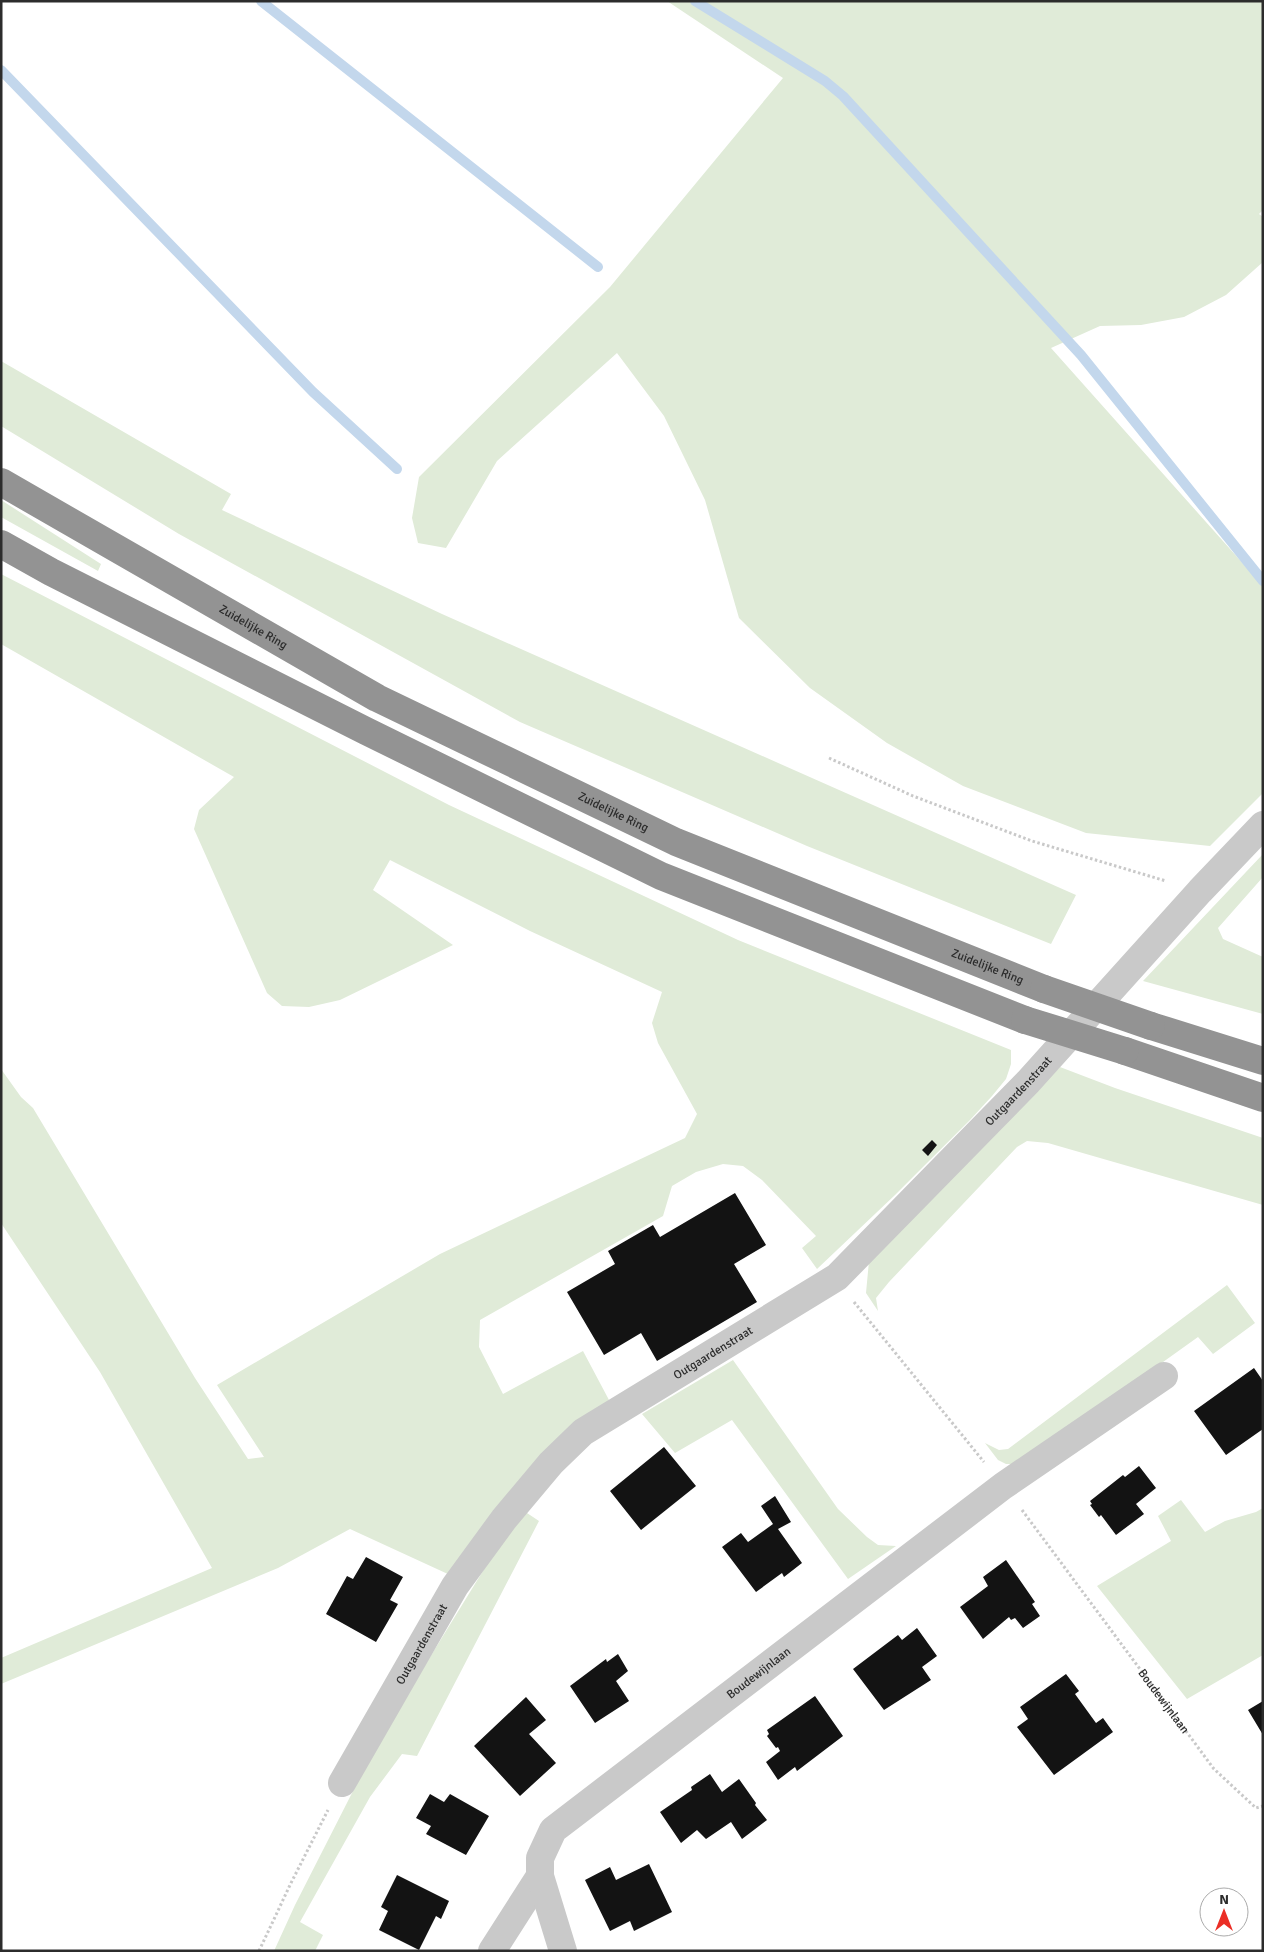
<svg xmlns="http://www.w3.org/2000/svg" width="1264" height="1952" viewBox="0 0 1264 1952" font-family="Signika,sans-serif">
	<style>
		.green { fill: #e0ebd8 }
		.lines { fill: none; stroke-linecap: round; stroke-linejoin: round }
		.stream { stroke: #c3d7ec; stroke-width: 10 }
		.building { fill: #131313 }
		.path { stroke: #c9c9c9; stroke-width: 3; stroke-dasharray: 2.5 2.5; stroke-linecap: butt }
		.minor { stroke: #c9c9c9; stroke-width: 28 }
		.highway { stroke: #939393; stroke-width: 28 }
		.highway-bridge { stroke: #939393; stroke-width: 28 }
		.labels { text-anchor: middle; stroke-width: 5; stroke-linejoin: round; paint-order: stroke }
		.street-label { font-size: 12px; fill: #2c2c2c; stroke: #fff }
	</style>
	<rect width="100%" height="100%" fill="#fff"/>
	<path class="green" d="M667,1H1263V210L1259,214L1263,217V262L1226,295L1184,317L1141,325L1100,326L1051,348L1263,586V793L1210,846L1086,833L963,786L887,743L810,688L739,618L705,500L664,416L617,353L497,461L446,548L418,543L412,518L419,477L610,287L783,78Z
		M1,361L231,494L222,510L442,614L1076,895L1051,944L807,846L520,722L179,534L1,426Z
		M1,500L101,564L98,571L1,517Z
		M1,574L449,805L738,940L1011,1050V1064L1006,1079L992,1096L970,1120L895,1195L817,1269L802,1248L816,1236L762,1180L743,1166L723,1164L696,1172L672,1186L663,1216L480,1320L479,1347L503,1394L583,1351L609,1400L450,1575L350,1529L278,1568L1,1684V1658L212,1568L100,1372L1,1223V1069L21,1097L33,1108L195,1378L248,1459L264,1457L217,1385L440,1254L685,1138L697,1114L658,1043L652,1023L662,992L530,931L390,860L373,890L453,945L340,1000L309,1007L282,1006L267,993L194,829L199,810L234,777L1,644Z
		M1263,854V877L1218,928L1223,939L1263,957V1014L1143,981Z
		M1060,1067L1115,1088L1263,1138V1205L1048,1143L1027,1141L1017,1147L889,1282L876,1298L878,1311L866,1293L869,1261Z
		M1227,1285L1255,1323L1213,1354L1198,1337L1054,1440L1017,1464H1006L998,1460L985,1443L999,1450L1008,1449Z
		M733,1360L838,1509L867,1537L878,1545L896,1546L848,1579L732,1420L675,1453L642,1414Z
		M1181,1500L1205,1532L1225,1521L1256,1512L1263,1508V1655L1187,1699L1097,1586L1171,1541L1158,1516Z
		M521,1509L539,1521L417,1756L402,1754L370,1797L300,1922L323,1935L315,1951H274L295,1905L379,1740Z"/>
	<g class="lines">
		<path class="stream" d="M261,1L598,267
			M695,1L825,81L843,96L1081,355L1263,581
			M1,70L313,392L397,469"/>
	</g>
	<path class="building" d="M932,1140L937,1145L928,1156L922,1150Z
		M735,1193L766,1245L734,1264L757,1302L657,1361L641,1333L604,1355L567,1292L615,1264L608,1251L653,1225L660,1237Z
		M1254,1368L1263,1381V1429L1226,1455L1194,1411Z
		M664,1447L696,1486L641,1530L610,1491Z
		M1139,1466L1156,1488L1136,1504L1144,1514L1116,1535L1101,1515L1099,1517L1090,1505L1092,1504L1090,1501L1123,1475L1125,1477Z
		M775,1496L791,1522L778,1529L802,1563L784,1577L782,1573L756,1592L722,1547L741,1533L748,1542L773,1524L761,1506Z
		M366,1557L403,1577L390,1600L398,1604L376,1642L326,1614L347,1576L353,1579Z
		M1006,1560L1035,1602L1032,1604L1040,1616L1023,1628L1015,1618L1011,1620L1009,1617L983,1639L960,1607L988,1586L983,1577Z
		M917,1628L937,1656L922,1667L931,1680L884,1710L853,1669L898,1635L902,1640Z
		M618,1654L628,1671L616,1681L629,1701L595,1723L570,1686L606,1659L607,1662Z
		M1066,1674L1079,1691L1075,1694L1096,1723L1103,1718L1113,1732L1054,1775L1017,1727L1028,1719L1020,1707Z
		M815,1696L843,1736L797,1771L795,1767L778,1780L766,1762L780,1751L778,1747L776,1748L767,1736L769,1734L767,1730Z
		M526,1697L546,1720L529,1734L556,1763L520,1796L474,1746Z
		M1263,1701V1735L1248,1710Z
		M710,1774L722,1792L739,1779L756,1803L755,1805L767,1820L742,1839L731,1822L706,1839L697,1830L681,1843L660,1812L692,1790L691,1787Z
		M430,1794L444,1802L450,1794L489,1816L466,1855L426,1834L431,1826L416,1818Z
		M649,1864L672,1912L634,1931L630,1921L610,1931L585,1880L610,1867L616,1880Z
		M397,1875L449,1901L441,1919L436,1916L419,1950L379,1930L388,1911L381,1907Z"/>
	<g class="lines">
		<g class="path">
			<path d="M829,758L913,796L1032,841L1166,881"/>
			<path d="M854,1302L984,1462"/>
			<path id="s1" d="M1022,1510L1214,1769L1256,1808L1263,1806"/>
			<path d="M259,1951L291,1883L328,1810"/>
		</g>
		<g class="minor">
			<path id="s2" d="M342,1783L455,1586L504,1519L551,1463L583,1432L837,1277L1028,1082L1200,891L1263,825"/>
			<path d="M492,1951L540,1876"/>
			<path id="s3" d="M563,1951L540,1876V1858L553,1830L1003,1486L1164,1376"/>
		</g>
		<g class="highway">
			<path id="s4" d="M1,482L377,698L676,842L1044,989"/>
			<path d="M1,544L51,572L366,731L661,876L1025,1020"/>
			<path d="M1151,1026L1263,1061"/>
			<path d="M1125,1051L1263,1098"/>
		</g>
		<path class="highway-bridge" d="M1044,989L1151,1026
			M1025,1020L1125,1051"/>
	</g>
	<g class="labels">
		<g class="street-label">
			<text dy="4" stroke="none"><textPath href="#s4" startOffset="291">Zuidelijke Ring</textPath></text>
			<text dy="4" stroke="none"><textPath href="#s4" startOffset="696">Zuidelijke Ring</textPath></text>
			<text dy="4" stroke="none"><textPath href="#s4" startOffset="1101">Zuidelijke Ring</textPath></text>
			<text dy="4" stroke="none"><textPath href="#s2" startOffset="985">Outgaardenstraat</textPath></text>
			<text dy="4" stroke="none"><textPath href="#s2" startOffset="580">Outgaardenstraat</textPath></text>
			<text dy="4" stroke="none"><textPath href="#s2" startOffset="160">Outgaardenstraat</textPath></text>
			<text dy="4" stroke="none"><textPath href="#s3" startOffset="386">Boudewijnlaan</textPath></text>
			<text dy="4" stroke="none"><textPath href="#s1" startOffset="238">Boudewijnlaan</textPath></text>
		</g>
	</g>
	<rect width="1264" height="1952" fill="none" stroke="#2c2c2c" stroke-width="5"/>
	<g transform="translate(1224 1912)"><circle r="24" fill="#ffffff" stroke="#ababab"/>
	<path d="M0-4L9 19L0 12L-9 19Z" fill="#eb2e26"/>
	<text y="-8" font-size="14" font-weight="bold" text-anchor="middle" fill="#2c2c2c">N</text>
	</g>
</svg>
